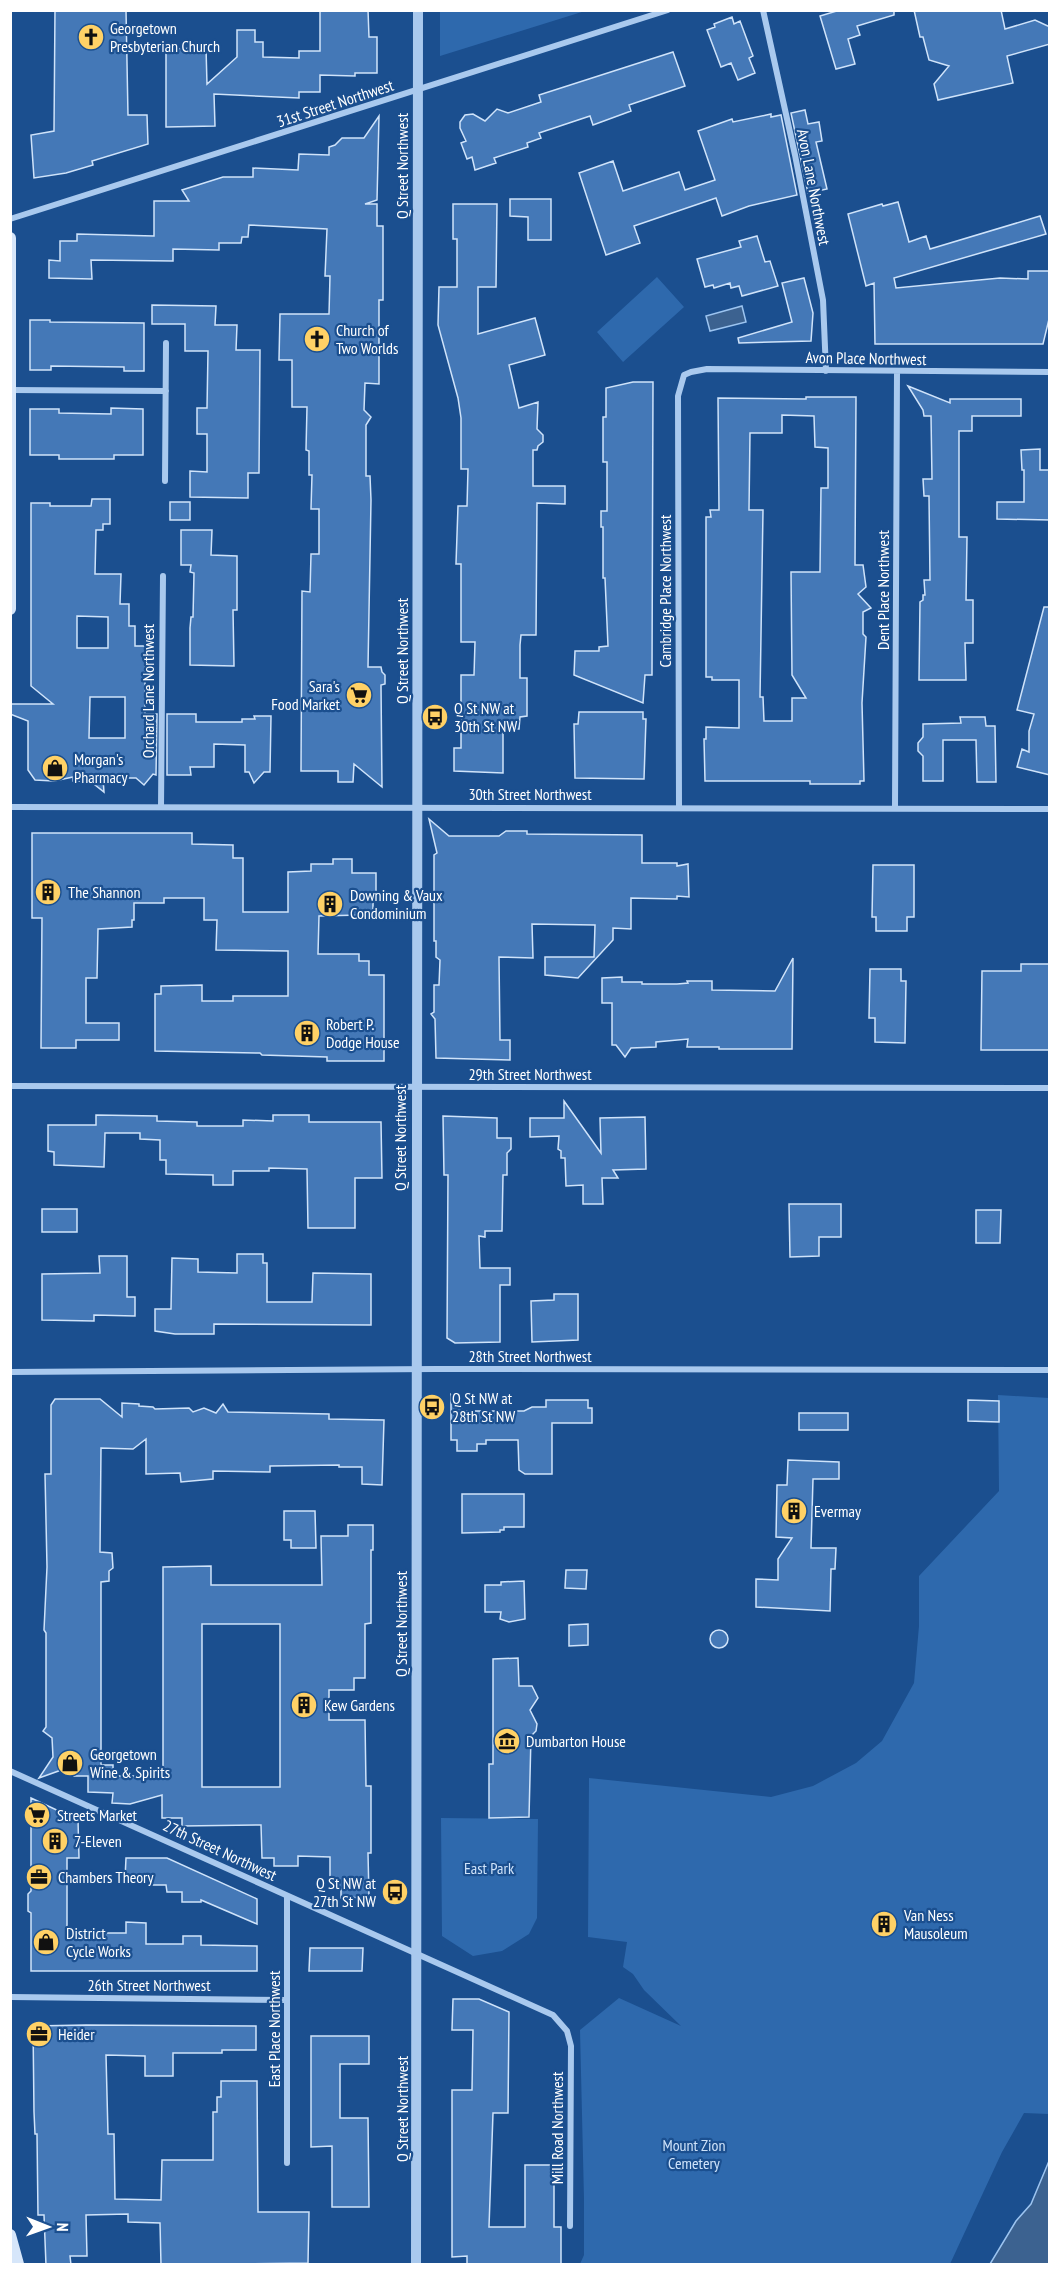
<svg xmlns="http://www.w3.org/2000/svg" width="1060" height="2275" viewBox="0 0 1060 2275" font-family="'PT Sans Narrow',sans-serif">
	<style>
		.green { fill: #2e69ad }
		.water { fill: #3c6290; stroke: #9cc4f0; stroke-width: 1.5 }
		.building { fill: #4478b7; stroke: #cfe3fa; stroke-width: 1.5; fill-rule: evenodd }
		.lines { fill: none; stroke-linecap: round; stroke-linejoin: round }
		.minor { stroke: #a9c9ee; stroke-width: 6 }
		.tertiary { stroke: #a9c9ee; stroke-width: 10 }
		.secondary { stroke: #d6e6fa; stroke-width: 12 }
		.labels { text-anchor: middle; stroke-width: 4.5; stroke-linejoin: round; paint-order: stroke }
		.poi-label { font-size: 16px; fill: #fff; stroke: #1b4f8f; text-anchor: start }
		.street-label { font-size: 16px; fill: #fff; stroke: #1b4f8f }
		.park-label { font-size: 16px; fill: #cfe3fa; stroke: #1b4f8f }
	</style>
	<rect width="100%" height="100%" fill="#1b4f8f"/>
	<path class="green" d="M440,11V10L585,11L440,56Z
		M657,277L684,307L623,362L597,332Z
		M998,1395L1049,1398V2114L1024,2113L1002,2152L950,2264H580L584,2255V2199L580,2030L619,1998L681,2026L644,1990L633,1974L623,1967L627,1942L588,1937L589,1778L771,1797L813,1786L856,1763L882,1741L914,1683L919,1626V1576L999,1491Z
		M441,1818L538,1819L537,1918L529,1934L502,1951L473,1956L442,1936Z"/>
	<path class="water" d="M742,306L746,322L710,331L706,316Z
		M1049,2161V2264H990L1016,2221L1031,2204Z"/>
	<path class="building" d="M55,10H126L128,115H147L148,144L92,161L93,165L66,173L34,178L31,135L54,131Z
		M320,10H368L369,37H377V73H355V76L320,75V92H299V98L214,94L215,126L166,127V49L206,48L207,84L237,57V30H255V42H263V57L299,58V51H320Z
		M840,10H894V15L857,26L860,35L848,39L855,64L836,69L820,16Z
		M914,10H1001L1005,29L1035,20L1050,27V44L1007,56L1013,83L938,100L934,84L949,66L929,60L923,37H920Z
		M732,17L734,24L740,21L753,56L749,58L755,73L738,80L731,63L721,67L707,30L715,27L714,24Z
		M673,52L685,86L629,105L631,111L593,125L590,116L539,133L541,138L527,143L528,147L494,158L496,163L475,170L472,157L467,159L461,143L466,141L460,128V122L465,115L473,114L485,121L497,109L508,113L541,102L539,95Z
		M805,110L808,124L819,122L822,141L816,142L827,189L808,193L791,113Z
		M771,114V117L781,115L797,195L749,206L722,216L716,198L634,226L640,243L606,255L579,173L613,161L623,191L679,172L685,190L715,180L698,131L732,119L733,122Z
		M379,116L377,200L365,204H377V226H383V300H379V384L365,383L364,410L371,417L366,425V476H370L371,500L368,667H381L382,672L385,675V684L381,685L382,787L354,764L353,782H338V771H301L302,591L310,592L311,554H319V509H311L312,475H309V451L306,450L307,407H292V360H279L280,314H329L330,276H325L327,229L249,225L248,237H242L241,243H219V250L173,249V261L91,260L92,279L49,278V260L60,261V241H77V234L154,236V201H189L182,190L223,177H253V168L298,170L299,154L329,155V147L335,145L342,138H364Z
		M510,199H551V240H528V217L510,216Z
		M898,202L909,242L926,236L930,249L1040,216L1046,234L894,278L896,288L1000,278L1028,279V271H1050V315L1043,344H875L874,283L866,286L848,214L882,204L883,206Z
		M453,204H497L496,287H478V334L535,318L545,355L509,365L519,408L538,402L537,429L543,435V442L538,446L537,450H533V486H565V504L537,503L536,635H521L520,645V678H527V716L520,717L519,729H503V773L454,771V748H461V675H474L475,642H461V564H456L458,506H467L468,469H461V418L458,398L438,325L439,287H457V239H453Z
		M757,236L765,262L770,261L778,286L742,296L739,286L731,288L730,283L714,288L713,285L705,287L697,259L741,247L739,241Z
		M804,278L813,313L811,341L739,343L738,338L792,322L782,283Z
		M152,305L216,306L215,325H237L236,350H260L259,473H248V498L190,497V471L207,472V434H197V408H207L208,351H185V324H152Z
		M30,320H50V322L144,323V371H124V367L51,366V370H30Z
		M633,382H653L652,675H645L643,703L574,675L575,651H599V647L608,646L605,578H603V527H601V511H607V462H603V417H606V388Z
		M908,386L950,403V399H1021V416H972V431H959V537H967L966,600H973V643H965L966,680H919L920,602L923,600V595H925L924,580H930L929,496H924L923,479H932L931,416H924L923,410Z
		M806,397H856L855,565H863L866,587L858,594L871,608L863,612V634L866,637L862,703L864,781H860V784H810V781H705L704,739H706V727L739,728V680H712V677H706V517H711L710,510H719L718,398L806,399ZM782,415L814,416L815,447L828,448V488H821L820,572H791L792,675L806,698H792V721H764L763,697H760L763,510H749L750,433H782Z
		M111,408L143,409V455H114V459H59V455H30V409H59V413L111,414Z
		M1040,449V470H1050V520L997,519V502H1024V470H1022L1021,450Z
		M92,499H110V524H103V530H96L95,574H121L120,604H129V626H135V646H145V714H157L156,775L153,774L144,785L136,778H103L104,792L90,781H73V777L54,781L35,780L28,770V721L10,714V704H53L31,686V503H50V506H91ZM77,616L108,617V648H77ZM90,697H125V738H89Z
		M170,502H190V520H170Z
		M181,530H212L211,555L237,556V610H233L234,666L190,665V628L191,617H193L194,573L190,572L191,565H181Z
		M1044,607H1050V775L1017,767L1022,749L1029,752V731L1034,714L1017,710Z
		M579,712H643V719H646L644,779L575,778L574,724H578Z
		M167,714H196V722H242V719H255L254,716H271L270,772H264L254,783L249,772H245V745L214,744V767H190L191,775H167Z
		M960,717H985L986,726H995L996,782H977L976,740H943V781H923V756L918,751V743L923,737V724L961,723Z
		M429,819L449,836H499L506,831H527V834L642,835V863H677V866L688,864L689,897L677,896V899L631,898V929L613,928V940L578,978L545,975V957H594L595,925L532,924L533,958L499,957L500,1040H510V1060L436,1058L435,1019L431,1014L434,1012V985H439L440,960L436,957V941H434V855L437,853Z
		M32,833H192V844L233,845V858H243V912H288V872L311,871V864H333V859H352V873H376V897H373V911H360V915L319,916L318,954H359V961H369V975H384V1061H327V1057L262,1055L260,1053L155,1051V994H161V986L202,985V1001H233V996H288V951L216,950L217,920H204V898H164V903H134V920H132V927L98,929L97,978H86V1023H119V1040H76V1048H41L42,918H32Z
		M873,865H914V917H907V931H876V917H872Z
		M793,958L792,1049H719V1047H687L688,1039L656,1042V1047L631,1048L625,1057L616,1045H612V1003H602V978L622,977V982H642V984H677L688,983L687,981H712V990L775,991Z
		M1021,964H1050V1050H981L982,971H1021Z
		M870,969H901V981H906L905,1043L875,1042V1018H869Z
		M564,1101L601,1153L600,1118L645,1117L646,1169L613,1170L618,1178H602L603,1204H583V1185L566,1186L565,1158H561V1151L558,1149L559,1136L530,1137V1118H564Z
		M96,1115L157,1116V1121L197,1122V1126H243V1120L273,1121V1115H309V1122H381L382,1178H355V1228H308L307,1169L269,1168V1171H233V1185H213V1175L166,1174V1160H160V1140L140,1139V1133H105L104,1167L54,1165V1152L48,1151V1125H96Z
		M443,1116L497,1118V1138H511V1149L507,1153V1175H503L502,1231H485V1237L479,1236L480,1268H510V1285H500V1342L455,1343L447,1338L448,1175H444Z
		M789,1204H841V1237H819V1256L790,1257Z
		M42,1209H77V1232H42Z
		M976,1210H1001L1000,1243H976Z
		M237,1254H263V1263H267V1302H312L313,1273L371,1274V1325L214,1324V1334H175L155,1331V1309H171L172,1258L198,1259V1272L237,1273Z
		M99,1256H127V1297H135V1316L94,1315V1321L42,1320V1274L100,1273Z
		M554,1294H578V1340L532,1342L531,1301L554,1300Z
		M451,1395L463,1411H524L532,1407H546V1400H588V1408H592V1423H552V1474H525L519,1470L518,1440H486V1444H477V1451H457V1440H451Z
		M55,1399H100L122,1417V1403L139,1404V1406L153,1407L155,1409L189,1408L193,1412L204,1408L216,1413L223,1404L228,1412L329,1414V1419L384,1420L382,1485L362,1484V1467H339V1465L270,1466V1472L213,1471V1479L181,1482L180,1473L146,1474V1439L133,1449L101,1448L100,1552L112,1553L113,1568L109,1571V1581L101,1582V1765H113V1776H163V1567L211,1566V1585H322L321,1536H348V1525H373V1550H371V1623L365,1624V1678H354V1690H329V1720H365L366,1786H371V1853H368L369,1897L341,1898V1889H330V1857L298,1856V1866H274V1858H262L261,1825L182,1826V1818H162V1795L130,1804L112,1803L113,1793L88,1792V1776H74L67,1768L39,1778L53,1757L52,1738L43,1731L46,1727V1633L44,1630L47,1567L45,1474H51V1405ZM202,1624H280V1787H202Z
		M968,1400L999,1401V1422L968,1421Z
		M799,1413H848V1430H799Z
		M788,1460L839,1462V1479H813L811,1548H836L835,1569H831L830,1611L756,1607V1579L778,1580V1559L792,1538L776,1537L777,1485H787Z
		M462,1494H524V1527H504V1530H500V1532L462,1533Z
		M284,1511H315L316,1548H291V1540H284Z
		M566,1570H587L586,1589L565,1588Z
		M524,1581L525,1619L509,1622L500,1619L501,1612H485V1585H501V1582Z
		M588,1624V1645L569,1646V1625Z
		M710 1639a9 9 0 1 1 18 0a9 9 0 1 1-18 0Z
		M518,1658L519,1686H532L538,1698L530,1710L537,1724L536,1731L531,1736L529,1817L489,1818V1764H493V1659Z
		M31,1798L78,1820L79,1858H67V1933H126V1922L146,1923V1944H183V1936H201V1945L257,1946V1971H31V1913L28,1911V1894L31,1891Z
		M126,1858H167L257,1899V1924L201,1900V1902H182V1892H167L166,1885H151V1880L125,1879Z
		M872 1924a12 12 0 1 1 24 0a12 12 0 1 1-24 0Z
		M310,1948H363L362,1971H309Z
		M453,1999H479L509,2012L508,2113H493L489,2227H525V2165H554V2227H561V2265L467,2264V2256L452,2257V2090H472L473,2030H452Z
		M86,2025L256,2026V2050H222V2053H173V2076H145V2056L106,2055L108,2134H114L115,2199L161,2200L162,2160H213V2112H217V2097H221V2081H257L258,2212H309L308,2263L161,2265L160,2223L128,2222V2214L86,2215L87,2256H70L71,2265H46L44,2215H38L37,2134H35L34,2112L33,2026Z
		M311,2036H369V2064H340V2118H368L369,2207H332V2146L311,2147Z"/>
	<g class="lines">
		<path class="minor" d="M763,10L795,155L823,300L826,371
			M10,219L668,10
			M11,390L166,391
			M165,481L166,343
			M10,807L1050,809
			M161,807L163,576
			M679,808L678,396L684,375L691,372L707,369L1050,372
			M895,808L897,372
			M10,1086L1050,1088
			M10,1372L435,1369L1050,1370
			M10,1771L553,2015L567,2031L571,2046L570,2226
			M287,1896V2163
			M10,1997L287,2000"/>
		<path class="tertiary" d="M416,2264C416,1513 413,762 418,10"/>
		<path class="secondary" d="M10,238V609
			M10,2235L18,2264"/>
	</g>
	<defs>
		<symbol id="church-disc" viewBox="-11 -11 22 22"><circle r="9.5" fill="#ffd166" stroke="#1b4f8f"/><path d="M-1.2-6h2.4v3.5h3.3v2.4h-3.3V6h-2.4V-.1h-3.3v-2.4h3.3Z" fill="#111"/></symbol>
		<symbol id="supermarket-disc" viewBox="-11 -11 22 22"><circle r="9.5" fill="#ffd166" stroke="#1b4f8f"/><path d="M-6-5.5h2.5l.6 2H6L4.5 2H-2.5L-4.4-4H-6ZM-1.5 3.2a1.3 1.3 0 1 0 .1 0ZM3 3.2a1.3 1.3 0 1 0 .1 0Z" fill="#111"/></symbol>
		<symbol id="bus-disc" viewBox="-11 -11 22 22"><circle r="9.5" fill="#ffd166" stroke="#1b4f8f"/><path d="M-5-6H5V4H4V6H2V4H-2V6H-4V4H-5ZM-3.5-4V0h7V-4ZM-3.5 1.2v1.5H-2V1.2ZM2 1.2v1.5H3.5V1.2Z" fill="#111"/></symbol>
		<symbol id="shop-disc" viewBox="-11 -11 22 22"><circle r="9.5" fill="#ffd166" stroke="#1b4f8f"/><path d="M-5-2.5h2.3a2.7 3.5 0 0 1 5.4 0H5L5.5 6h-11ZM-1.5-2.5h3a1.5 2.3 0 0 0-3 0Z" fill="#111"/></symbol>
		<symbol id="building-disc" viewBox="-11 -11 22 22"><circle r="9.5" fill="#ffd166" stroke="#1b4f8f"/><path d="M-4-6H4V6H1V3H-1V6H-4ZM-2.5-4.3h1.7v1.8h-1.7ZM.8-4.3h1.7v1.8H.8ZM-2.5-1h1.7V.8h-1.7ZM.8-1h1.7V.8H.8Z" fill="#111"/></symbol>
		<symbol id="museum-disc" viewBox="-11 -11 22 22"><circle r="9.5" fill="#ffd166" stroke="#1b4f8f"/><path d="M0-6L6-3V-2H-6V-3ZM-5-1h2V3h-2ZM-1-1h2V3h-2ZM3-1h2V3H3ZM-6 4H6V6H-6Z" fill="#111"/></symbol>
		<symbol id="office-disc" viewBox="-11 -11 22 22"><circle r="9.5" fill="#ffd166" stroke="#1b4f8f"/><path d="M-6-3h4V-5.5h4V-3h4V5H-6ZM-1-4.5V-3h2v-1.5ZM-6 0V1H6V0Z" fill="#111"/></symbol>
	</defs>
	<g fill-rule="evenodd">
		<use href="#church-disc" x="76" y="22" width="30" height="30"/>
		<use href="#church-disc" x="302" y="324" width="30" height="30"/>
		<use href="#supermarket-disc" x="344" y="680" width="30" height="30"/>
		<use href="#bus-disc" x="420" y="702" width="30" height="30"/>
		<use href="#shop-disc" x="40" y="753" width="30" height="30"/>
		<use href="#building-disc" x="33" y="877" width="30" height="30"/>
		<use href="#building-disc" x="315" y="889" width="30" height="30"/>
		<use href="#building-disc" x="292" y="1018" width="30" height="30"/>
		<use href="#bus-disc" x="417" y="1392" width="30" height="30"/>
		<use href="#building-disc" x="779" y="1496" width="30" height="30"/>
		<use href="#building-disc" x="289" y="1690" width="30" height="30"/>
		<use href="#museum-disc" x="492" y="1726" width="30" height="30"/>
		<use href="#shop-disc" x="55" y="1748" width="30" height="30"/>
		<use href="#supermarket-disc" x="22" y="1800" width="30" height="30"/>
		<use href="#building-disc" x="40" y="1826" width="30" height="30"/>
		<use href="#office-disc" x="24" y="1862" width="30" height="30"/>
		<use href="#bus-disc" x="380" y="1877" width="30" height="30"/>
		<use href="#building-disc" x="869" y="1909" width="30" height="30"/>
		<use href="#shop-disc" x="31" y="1927" width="30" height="30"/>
		<use href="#office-disc" x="24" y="2019" width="30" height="30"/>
	</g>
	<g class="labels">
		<g class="poi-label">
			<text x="110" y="34">Georgetown<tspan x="110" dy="18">Presbyterian Church</tspan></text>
			<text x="336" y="336">Church of<tspan x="336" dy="18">Two Worlds</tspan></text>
			<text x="340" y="692" text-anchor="end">Sara's<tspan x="340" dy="18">Food Market</tspan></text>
			<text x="454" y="714">Q St NW at<tspan x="454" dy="18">30th St NW</tspan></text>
			<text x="74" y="765">Morgan's<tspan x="74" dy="18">Pharmacy</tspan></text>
			<text x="68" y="898">The Shannon</text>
			<text x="350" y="901">Downing &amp; Vaux<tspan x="350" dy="18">Condominium</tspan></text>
			<text x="326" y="1030">Robert P.<tspan x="326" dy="18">Dodge House</tspan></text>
			<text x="452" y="1404">Q St NW at<tspan x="452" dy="18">28th St NW</tspan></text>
			<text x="814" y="1517">Evermay</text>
			<text x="324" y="1711">Kew Gardens</text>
			<text x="526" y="1747">Dumbarton House</text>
			<text x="90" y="1760">Georgetown<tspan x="90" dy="18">Wine &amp; Spirits</tspan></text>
			<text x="57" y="1821">Streets Market</text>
			<text x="74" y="1847">7-Eleven</text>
			<text x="58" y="1883">Chambers Theory</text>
			<text x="376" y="1889" text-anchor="end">Q St NW at<tspan x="376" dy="18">27th St NW</tspan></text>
			<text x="904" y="1921">Van Ness<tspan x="904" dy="18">Mausoleum</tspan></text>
			<text x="66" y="1939">District<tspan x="66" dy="18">Cycle Works</tspan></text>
			<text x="58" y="2040">Heider</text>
		</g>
		<g class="street-label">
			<text transform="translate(335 103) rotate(-18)" y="6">31st Street Northwest</text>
			<text transform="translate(402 166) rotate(-90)" y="6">Q Street Northwest</text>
			<text transform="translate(814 187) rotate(79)" y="6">Avon Lane Northwest</text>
			<text transform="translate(866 358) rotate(1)" y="6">Avon Place Northwest</text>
			<text transform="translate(883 590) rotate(-90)" y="6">Dent Place Northwest</text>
			<text transform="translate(665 591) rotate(-90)" y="6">Cambridge Place Northwest</text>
			<text transform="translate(402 651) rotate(-90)" y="6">Q Street Northwest</text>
			<text transform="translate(148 691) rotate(-90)" y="6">Orchard Lane Northwest</text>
			<text x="530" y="800">30th Street Northwest</text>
			<text x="530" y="1080">29th Street Northwest</text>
			<text transform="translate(400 1138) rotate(-90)" y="6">Q Street Northwest</text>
			<text x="530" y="1362">28th Street Northwest</text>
			<text transform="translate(401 1624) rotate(-90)" y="6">Q Street Northwest</text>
			<text transform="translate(220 1850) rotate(25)" y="6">27th Street Northwest</text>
			<text x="149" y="1991">26th Street Northwest</text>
			<text transform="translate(274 2029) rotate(-90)" y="6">East Place Northwest</text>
			<text transform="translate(402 2109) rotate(-90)" y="6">Q Street Northwest</text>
			<text transform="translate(557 2128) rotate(-90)" y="6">Mill Road Northwest</text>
		</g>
		<g class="park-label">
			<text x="489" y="1874">East Park</text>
			<text x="694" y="2151">Mount Zion<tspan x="694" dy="18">Cemetery</tspan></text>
		</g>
	</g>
	<rect width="1060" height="2275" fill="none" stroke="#ffffff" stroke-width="24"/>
	<g transform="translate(48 2227) rotate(91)" stroke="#1b4f8f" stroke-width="4.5" paint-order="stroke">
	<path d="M0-4.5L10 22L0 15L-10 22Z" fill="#ffffff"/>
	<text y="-9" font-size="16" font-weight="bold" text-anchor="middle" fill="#ffffff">N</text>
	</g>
</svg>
